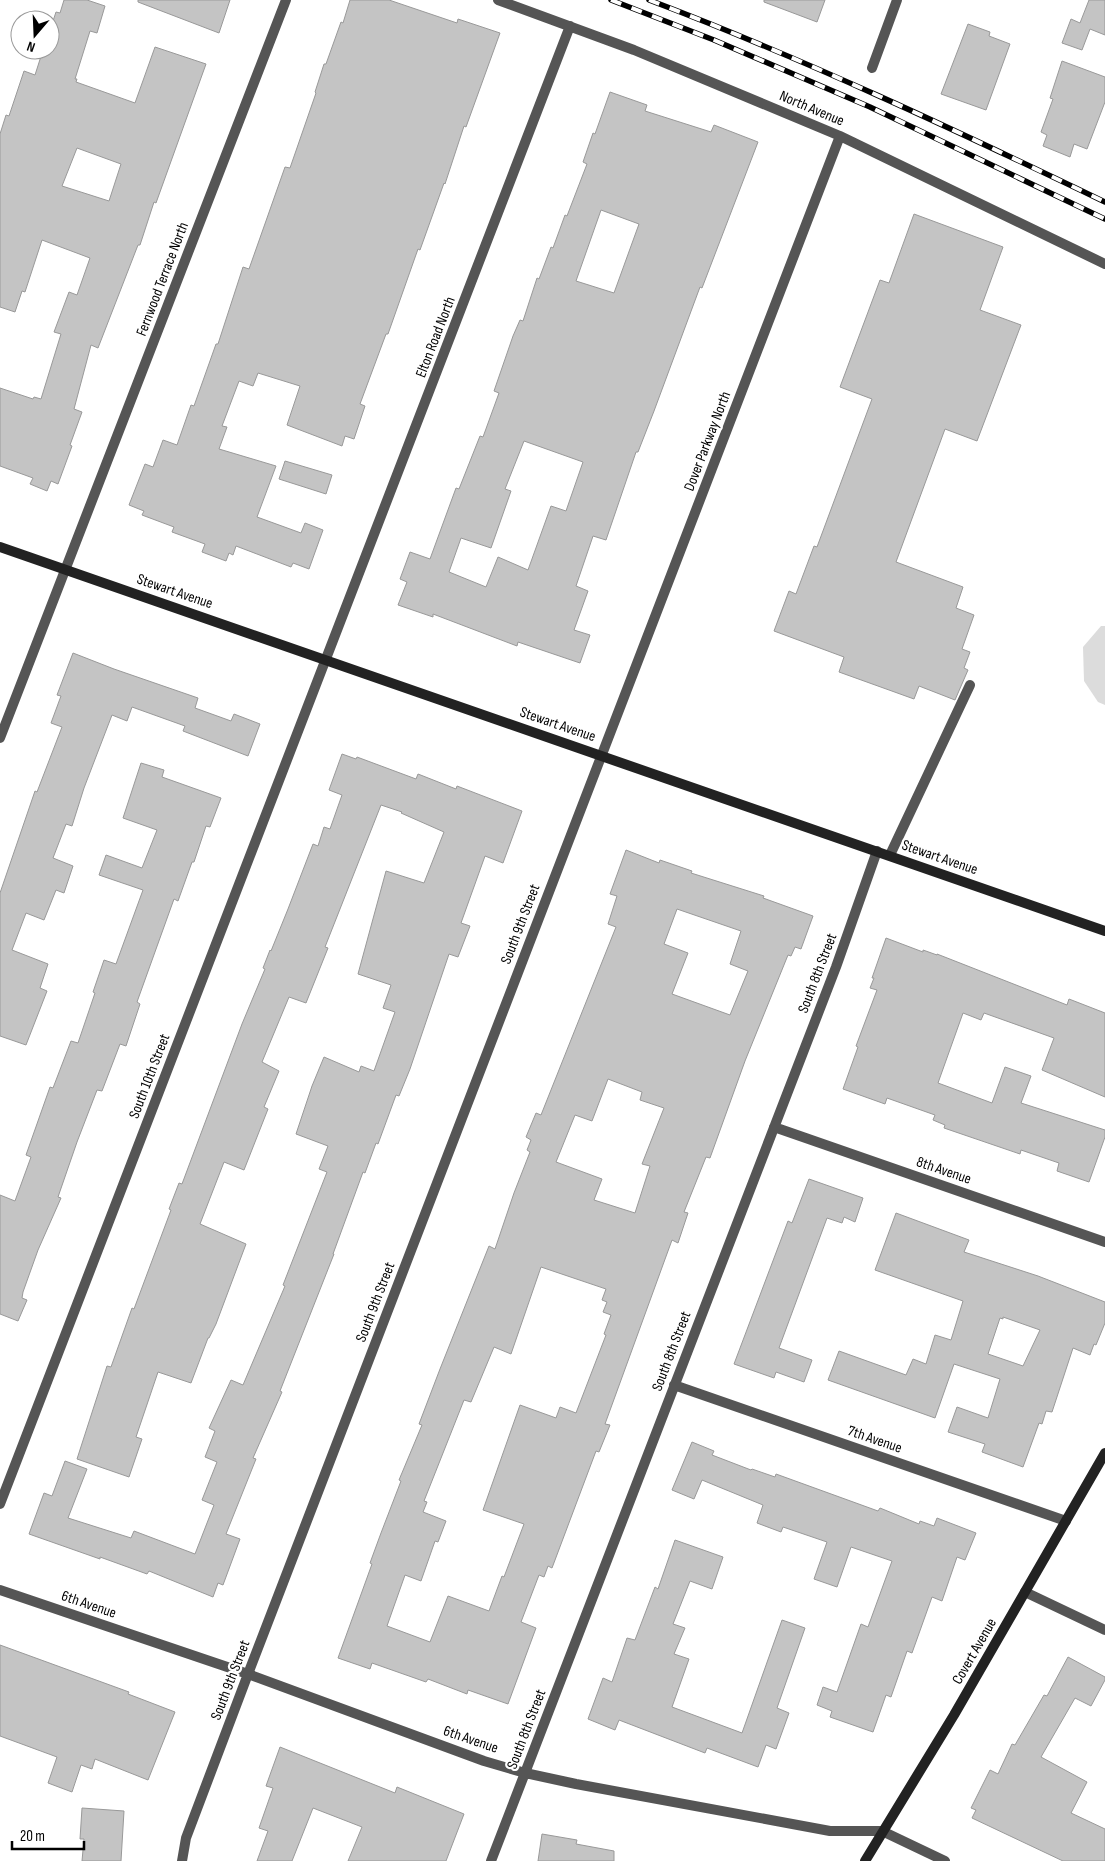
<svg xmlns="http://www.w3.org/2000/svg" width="1105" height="1861" viewBox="0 0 1105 1861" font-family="'Sofia Sans Condensed',sans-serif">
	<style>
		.green { fill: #dcdcdc }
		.building { fill: #c4c4c4; stroke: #999; fill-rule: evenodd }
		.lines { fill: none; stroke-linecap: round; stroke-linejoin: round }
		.lane { stroke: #555; stroke-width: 10 }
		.street { stroke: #555; stroke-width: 10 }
		.secondary { stroke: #222; stroke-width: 10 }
		.rail-casing { stroke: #000; stroke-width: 5.5 }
		.rail { stroke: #fff; stroke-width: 4; stroke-dasharray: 11; stroke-linecap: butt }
		.labels { text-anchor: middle; stroke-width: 4.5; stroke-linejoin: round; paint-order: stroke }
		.street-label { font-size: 15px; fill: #000; stroke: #fff }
	</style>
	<rect width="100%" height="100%" fill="#fff"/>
	<path class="green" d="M1101,626H1105V705L1098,702L1084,681L1083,647Z"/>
	<path class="building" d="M64,0H87L105,6L97,33L90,31L75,79H77L76,82L135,103L155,47L206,64L156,203L154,202L140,245H138L98,348L91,345L74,409L82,412L70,445L72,446L58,484L51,481L47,491L30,484L33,478L0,466V388L33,399L34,397L41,399L61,334L54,332L69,292L77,295L90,258L42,240L25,292L22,291L15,312L0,307V134L6,115L9,116L24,71L35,75L43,50H50V30L56,12L60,13ZM77,148L121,164L109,201L62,186Z
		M138,0H230L219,33L138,2Z
		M350,0H389L457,23L458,19L500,33L466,127L464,126L445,184L444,183L420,250L418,249L388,334H386L360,404L365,406L354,439L345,436L342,446L287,425L300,386L258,373L253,386L239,381L222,426L227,427L219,449L276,466L257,517L301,533L305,523L323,530L309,569L293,563L291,567L236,546L233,555L229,553L226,561L202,552L205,544L172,532L174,527L142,515L144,511L129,505L145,464L153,467L163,440L177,445L191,405L194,406L216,344H218L243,267L249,269L285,167L290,168L316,93L315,92L324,64H326L341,22L343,23Z
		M764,0H825L817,22L764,2Z
		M1089,0H1105V35L1090,29L1082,50L1062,43L1071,19L1080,23Z
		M968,24L990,32L989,36L1010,44L986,110L941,94Z
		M1062,61L1105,77V102L1087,149L1074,144L1070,157L1043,146L1047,135L1041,132L1053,99L1050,98Z
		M610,92L647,105L645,111L711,132L714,125L758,142L702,288L700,287L654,411L638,452H636L606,540L593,536L576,586L588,591L574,630L590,635L580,663L518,642L517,646L433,614V617L398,605L407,582L400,579L410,552L430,559L456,488L459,489L480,436L483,437L499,393L494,391L513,336L520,320L523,321L537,278L539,279L551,247L553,248L565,215L567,216L587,164L583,162L593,133L595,134ZM601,210L639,224L614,293L576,281ZM524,441L583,462L566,511L551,506L528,570L498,557L486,587L449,572L461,538L491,548L511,491L505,489Z
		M914,214L1003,247L980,310L1021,325L977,441L945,429L896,562L963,587L956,608L974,615L962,649L970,652L964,668L968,670L955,700L919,686L914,699L839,672L844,657L774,631L789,591L796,594L814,546L817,547L872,399L840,387L880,280L889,283Z
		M285,461L332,475L326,494L279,479Z
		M73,653L114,669L198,698L195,708L231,721L234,714L260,724L248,756L183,731L185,726L132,707L127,721L112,715L84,788L72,826L66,824L53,858L73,866L64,893L56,890L44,920L26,913L12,950L48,964L40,988L47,991L26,1045L0,1036V893L35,791L37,792L62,727L51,723L61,696L57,695Z
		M342,754L356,759L357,757L416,779L418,774L456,789L457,786L522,811L503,863L485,856L461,923L470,926L458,957L449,954L410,1069L399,1096L396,1095L378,1144L376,1143L365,1173L363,1172L333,1254H334L280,1391L282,1392L253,1458L256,1459L226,1534L240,1539L223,1585L218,1583L213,1597L149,1571L147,1574L100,1557V1559L29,1534L44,1493L52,1496L65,1461L87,1469L68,1518L131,1538L134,1531L195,1554L214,1505L202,1500L217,1462L205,1457L215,1431L209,1428L231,1380L243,1385L285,1286L283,1285L327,1172L319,1169L328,1146L296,1134L312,1086L324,1057L359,1072L361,1066L374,1071L395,1012L383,1008L391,985L358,974L386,871L424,883L444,832L401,813L402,812L381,805L325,947L328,948L306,1003L289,997L262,1062L279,1071L264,1107L268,1109L244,1170L224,1162L200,1224L246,1244L216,1324L209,1338H208L191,1383L158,1372L136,1437L142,1439L129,1477L77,1459L107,1366L111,1367L132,1308L134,1309L171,1210L169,1209L179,1183L182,1184L242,1024L265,969L263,968L270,950L271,951L288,909L313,844L318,846L324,827L330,829L342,795L329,790Z
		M141,763L164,770L162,777L221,798L210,827L206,826L194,862H192L178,901L174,899L137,1002L140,1004L126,1046L120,1044L102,1091L97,1090L77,1142L58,1197L61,1198L38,1250L23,1292L22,1298L27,1300L18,1321L0,1314V1195L15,1201L31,1157L26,1155L50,1087L53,1088L71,1041L78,1043L95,993L93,992L104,960L116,964L143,890L99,875L106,855L142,868L157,830L123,818Z
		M626,850L659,863L660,860L692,871L691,873L764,896L763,898L813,916L801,949L795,947L791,956L788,955L745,1061L710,1158L706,1157L684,1212L688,1213L678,1243L672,1240L605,1424L610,1425L599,1452L596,1451L552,1568L548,1566L544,1577L539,1575L521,1622L536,1628L508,1704L468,1690L467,1694L428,1679L426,1682L372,1663L370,1669L338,1658L372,1564L370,1563L381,1533L401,1481L399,1480L422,1425L419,1424L440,1369L489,1246L495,1249L514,1193L530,1152L527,1150L531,1140L526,1137L536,1113L541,1115L616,927L608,924L617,896L610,894ZM677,909L741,931L730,964L748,971L730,1015L672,994L688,953L664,944ZM608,1079L642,1092L640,1100L664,1108L642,1164L650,1166L635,1213L594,1200L602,1179L556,1162L575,1115L592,1121ZM541,1267L606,1289L602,1300L607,1302L603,1312L611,1315L604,1334L606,1335L576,1413L560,1407L556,1418L520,1405L483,1510L524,1524L504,1577L502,1576L489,1611L448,1596L430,1642L387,1626L405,1575L421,1581L435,1541L438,1542L446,1521L423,1512L427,1502L424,1501L464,1400L471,1402L494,1347L511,1354Z
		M886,938L923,952V950L937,955V954L1067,1005L1069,999L1105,1013V1097L1042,1070L1054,1038L984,1013L981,1020L963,1013L938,1083L992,1103L1005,1067L1031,1076L1021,1103L1105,1130V1137L1089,1182L1057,1171L1059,1163L1021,1150L1020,1154L944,1128L945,1125L933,1120L935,1115L887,1098L885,1104L843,1089L858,1047L856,1046L877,990L870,988L874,978H872Z
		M809,1179L863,1198L855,1222L844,1217L842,1223L827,1218L779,1348L812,1360L804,1382L776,1372L774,1378L734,1364L788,1221L792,1223Z
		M896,1213L969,1240L964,1252L1038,1276L1105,1302V1323L1096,1345L1094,1344L1090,1355L1073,1348L1052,1412L1046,1411L1042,1424L1039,1423L1023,1467L982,1452L985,1444L948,1432L957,1407L988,1418L1000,1379L954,1364L935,1418L828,1380L839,1351L906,1375L913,1359L926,1364L935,1335L951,1340L963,1301L875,1270ZM1003,1317L1040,1330L1023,1366L988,1354L1000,1318L1003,1319Z
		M692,1442L714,1451L712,1455L751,1470L752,1469L775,1477L776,1474L878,1511L880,1508L919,1524L920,1521L934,1526L937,1518L976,1533L965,1560L957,1557L942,1601L932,1597L912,1653L907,1651L891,1697L886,1695L873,1732L830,1717L832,1711L817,1705L823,1687L837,1692L861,1624L868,1627L892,1561L851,1547L837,1587L814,1579L827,1542L783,1527L781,1532L757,1523L763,1505L702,1480L694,1499L672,1490Z
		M675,1540L723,1557L712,1589L690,1581L673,1624L685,1628L674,1654L689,1659L672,1707L742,1733L782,1620L805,1628L777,1708L789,1713L776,1749L766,1745L758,1767L707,1748L705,1753L619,1720L615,1730L588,1719L603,1678L612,1682L627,1638L635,1640L655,1587L658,1589Z
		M0,1645L129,1692L128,1694L175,1712L148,1780L95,1759L92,1769L81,1765L72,1792L48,1783L57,1757L0,1736Z
		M1068,1657L1105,1677V1680L1091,1706L1075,1698L1041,1757L1087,1782L1071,1813L1105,1829V1861H1063L972,1818L976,1810L971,1808L990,1770L998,1774L1012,1744L1015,1745L1044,1695L1047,1696Z
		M280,1747L395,1793L397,1787L464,1814L446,1861H348L362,1827L313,1808L292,1861H257L268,1831L259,1828L273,1788L266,1786Z
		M82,1808L124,1811L121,1861H82L84,1839H80Z
		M542,1834L577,1840L576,1844L614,1851V1861H538Z"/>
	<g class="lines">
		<path class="lane" d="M890,855L970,685"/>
		<path class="street" d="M498,0L634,50L840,136L1105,264
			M872,68L897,0
			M0,738L286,0
			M774,1127L1105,1242
			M674,1385L1066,1521
			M0,1504L570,26
			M0,1590L248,1674L484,1761L525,1773L576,1784L830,1831H882L945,1861
			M1025,1592L1105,1630
			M182,1861L186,1838L248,1674L840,136
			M491,1861L836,967L877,851"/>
		<path class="secondary" d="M0,547L1105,931
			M865,1861L954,1715L1105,1453"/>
		<defs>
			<path id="rail" d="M611,0L714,40L870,107L1105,219
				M649,0C805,59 955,130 1105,202"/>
		</defs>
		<use href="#rail" class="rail-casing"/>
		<use href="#rail" class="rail"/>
	</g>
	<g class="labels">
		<g class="street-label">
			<text transform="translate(812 108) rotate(23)" y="5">North Avenue</text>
			<text transform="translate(162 279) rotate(-69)" y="5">Fernwood Terrace North</text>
			<text transform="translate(435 337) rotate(-69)" y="5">Elton Road North</text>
			<text transform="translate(707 441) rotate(-69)" y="5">Dover Parkway North</text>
			<text transform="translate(175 591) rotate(19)" y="5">Stewart Avenue</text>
			<text transform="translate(558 724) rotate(19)" y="5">Stewart Avenue</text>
			<text transform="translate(940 857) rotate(19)" y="5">Stewart Avenue</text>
			<text transform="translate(520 924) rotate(-69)" y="5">South 9th Street</text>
			<text transform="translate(817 973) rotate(-69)" y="5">South 8th Street</text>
			<text transform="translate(149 1076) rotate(-69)" y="5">South 10th Street</text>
			<text transform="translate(944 1170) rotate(19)" y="5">8th Avenue</text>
			<text transform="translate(375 1302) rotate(-69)" y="5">South 9th Street</text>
			<text transform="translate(671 1351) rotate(-69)" y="5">South 8th Street</text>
			<text transform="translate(875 1439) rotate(19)" y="5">7th Avenue</text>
			<text transform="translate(89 1604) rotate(19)" y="5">6th Avenue</text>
			<text transform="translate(974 1651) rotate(-60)" y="5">Covert Avenue</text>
			<text transform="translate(230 1680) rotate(-69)" y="5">South 9th Street</text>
			<text transform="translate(526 1729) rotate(-69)" y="5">South 8th Street</text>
			<text transform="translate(471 1739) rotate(19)" y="5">6th Avenue</text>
		</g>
	</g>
	<g transform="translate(35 35) rotate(199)"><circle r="24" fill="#ffffff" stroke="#999999"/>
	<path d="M0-4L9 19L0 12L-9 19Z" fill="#000000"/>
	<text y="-8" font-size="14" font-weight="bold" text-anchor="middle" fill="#000000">N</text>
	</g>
	<path d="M12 1841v8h72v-8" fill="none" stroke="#000000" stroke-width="2.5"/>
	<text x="20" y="1841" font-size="15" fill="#000000" stroke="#ffffff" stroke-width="4" paint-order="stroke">20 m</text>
</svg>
